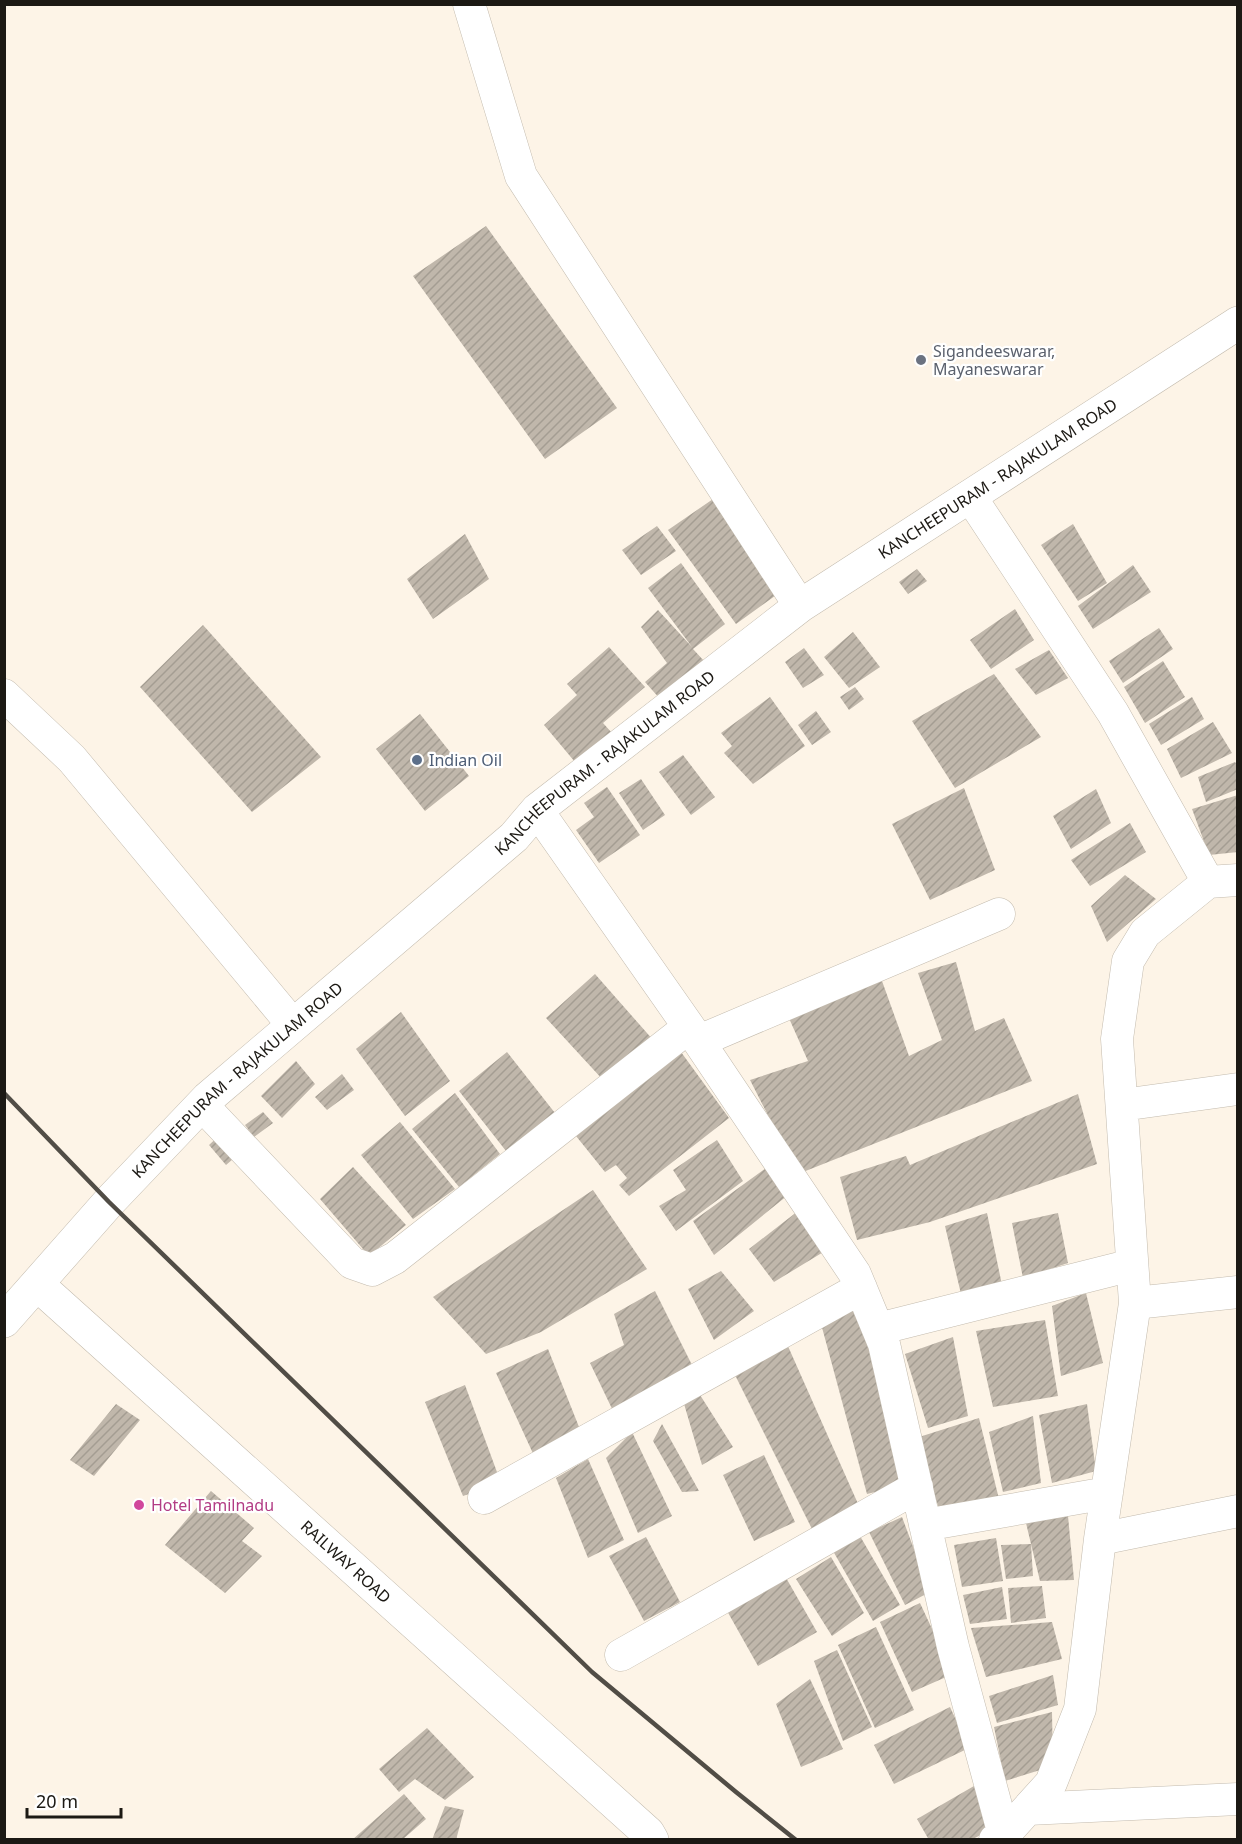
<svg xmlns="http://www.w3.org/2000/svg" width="1242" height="1844" viewBox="0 0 1242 1844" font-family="'Noto Sans',sans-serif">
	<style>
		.building { fill: url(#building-hatch) }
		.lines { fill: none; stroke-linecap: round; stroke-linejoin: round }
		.minor-casing { stroke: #c3bbae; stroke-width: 33 }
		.major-casing { stroke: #c3bbae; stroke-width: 34 }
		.minor { stroke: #fff; stroke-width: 32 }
		.major { stroke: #fff; stroke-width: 33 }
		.rail { stroke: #514d46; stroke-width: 4.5 }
		.worship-dot { fill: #6b7280; stroke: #fff; stroke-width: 2 }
		.service-dot { fill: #5c6f8a; stroke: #fff; stroke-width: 2 }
		.hotel-dot { fill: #d1479c; stroke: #fff; stroke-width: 2 }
		.labels { text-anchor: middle; stroke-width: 4.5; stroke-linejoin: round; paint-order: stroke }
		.worship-label { font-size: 16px; fill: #5b616d; stroke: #fff; text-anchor: start }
		.street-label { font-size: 16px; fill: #1c1914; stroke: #fff }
		.service-label { font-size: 16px; fill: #4e5e75; stroke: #fff; text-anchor: start }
		.hotel-label { font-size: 16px; fill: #b23c85; stroke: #fff; text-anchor: start }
	</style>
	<defs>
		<pattern id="building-hatch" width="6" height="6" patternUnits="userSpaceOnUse" patternTransform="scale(1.5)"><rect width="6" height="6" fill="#c0b7ab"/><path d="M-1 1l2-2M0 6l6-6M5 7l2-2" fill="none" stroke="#a49d92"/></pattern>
	</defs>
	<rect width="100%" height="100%" fill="#fdf4e7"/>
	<path class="building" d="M486,226L617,408L545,459L413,276Z
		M716,497L779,593L736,624L668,530Z
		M1073,524L1107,583L1078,601L1041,545Z
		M657,526L676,551L641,575L622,550Z
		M465,534L489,579L433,619L407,579Z
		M681,563L725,624L693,649L705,662L661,700L645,682L667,663L641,627L658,610L692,647L648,588Z
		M1133,565L1151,592L1093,629L1078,606Z
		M917,569L927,581L908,594L899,582Z
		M1015,609L1034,640L991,669L970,640Z
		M203,625L321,757L252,812L140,687Z
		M1159,628L1173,649L1123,683L1109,661Z
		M853,632L880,667L849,688L824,657Z
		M609,647L645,687L603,723L612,733L575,762L544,725L577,695L567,684Z
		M804,648L824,675L803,688L785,662Z
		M1049,650L1068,678L1036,695L1015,669Z
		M1163,661L1185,697L1145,723L1124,687Z
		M994,674L1041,737L955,788L912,721Z
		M855,687L864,699L849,710L840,697Z
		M770,697L805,746L753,784L724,753L732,746L721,733Z
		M1192,697L1204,719L1161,745L1149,724Z
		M816,711L831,732L812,745L798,725Z
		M420,714L469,776L425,811L376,749Z
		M1213,722L1232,753L1181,778L1167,749Z
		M683,755L715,797L691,815L659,772Z
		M1235,762L1238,766V789L1206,802L1198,777Z
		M641,779L665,815L643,830L619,793Z
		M607,787L640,835L599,863L576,830L594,817L584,803Z
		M964,788L995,870L930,900L892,824Z
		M1096,789L1111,823L1071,849L1053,816Z
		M1238,795V852L1209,855L1192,809Z
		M1130,823L1146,852L1090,886L1071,860Z
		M1125,875L1156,899L1107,942L1091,906Z
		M956,962L975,1031L1004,1018L1032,1081L798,1174L750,1080L808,1061L788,1016L882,981L909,1056L942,1040L918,973Z
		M595,974L654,1041L604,1081L546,1018Z
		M401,1012L450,1081L405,1116L356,1049Z
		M507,1052L555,1113L506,1151L459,1091Z
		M681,1052L729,1118L629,1196L619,1185L627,1178L616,1165L605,1172L576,1136Z
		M296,1061L315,1084L282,1118L261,1096Z
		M342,1074L354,1090L327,1110L315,1097Z
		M455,1093L500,1154L459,1187L412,1129Z
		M1078,1094L1097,1164L930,1222L857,1240L840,1177L906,1156L910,1165Z
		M263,1112L273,1123L254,1137L245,1125Z
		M400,1122L455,1189L413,1219L361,1155Z
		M223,1132L240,1153L226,1165L209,1145Z
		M717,1140L743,1181L676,1231L659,1206L686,1190L673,1170Z
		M353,1167L406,1225L369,1256L320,1199Z
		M766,1168L788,1195L714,1255L693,1221Z
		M593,1190L647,1269L541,1332L486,1354L433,1297Z
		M798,1211L825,1251L774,1282L749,1249Z
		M987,1213L1002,1285L961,1294L945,1226Z
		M1058,1213L1068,1263L1023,1278L1012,1223Z
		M721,1271L754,1311L714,1340L688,1289Z
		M655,1291L697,1375L616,1417L590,1363L624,1345L614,1314Z
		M1086,1293L1103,1363L1061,1376L1052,1306Z
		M863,1307L908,1484L867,1494L820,1320Z
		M1045,1320L1058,1396L993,1407L976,1331Z
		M953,1337L968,1416L928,1428L905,1354Z
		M787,1344L859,1506L814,1533L735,1375Z
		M548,1349L583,1437L536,1460L496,1373Z
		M465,1385L501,1483L463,1496L425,1402Z
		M695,1387L733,1447L702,1465L682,1397Z
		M116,1404L140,1420L94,1476L70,1460Z
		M1087,1404L1096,1471L1052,1483L1039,1415Z
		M1033,1416L1041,1483L1003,1492L989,1432Z
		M979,1418L999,1499L940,1512L916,1438Z
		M662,1424L699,1491L682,1492L653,1441Z
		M632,1432L672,1516L638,1533L606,1458Z
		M764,1455L795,1522L754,1541L723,1475Z
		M588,1459L624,1540L588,1558L556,1478Z
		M211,1491L254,1528L242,1541L262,1556L225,1593L165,1545Z
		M1068,1516L1074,1580L1040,1581L1031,1544L1033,1576L1006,1579L1001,1545L1031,1544L1026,1523Z
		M902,1517L930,1592L905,1605L869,1532Z
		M860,1536L900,1605L873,1621L833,1551Z
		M646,1537L680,1602L644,1621L609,1556Z
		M996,1538L1003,1581L962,1587L954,1545Z
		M831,1557L864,1613L832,1636L796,1579Z
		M781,1569L817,1632L758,1666L722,1602Z
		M1042,1586L1046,1618L1011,1623L1008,1588Z
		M1002,1587L1007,1619L970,1624L963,1595Z
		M920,1603L953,1674L912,1692L880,1622Z
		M1052,1622L1062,1659L986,1677L971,1628Z
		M876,1627L914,1710L875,1728L838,1645Z
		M837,1650L872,1727L843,1741L814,1661Z
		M1053,1675L1058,1705L997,1723L989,1696Z
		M810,1679L843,1749L801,1767L776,1704Z
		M950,1707L969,1748L894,1784L874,1745Z
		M1052,1712L1053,1766L1005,1781L994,1727Z
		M427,1728L474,1777L445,1800L415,1779L399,1792L379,1769Z
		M974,1786L994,1828L971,1840H929L917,1819Z
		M404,1794L426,1819L402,1840H352Z
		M445,1806L464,1810L456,1840H432Z"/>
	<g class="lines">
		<defs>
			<path id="minor" d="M469,4L521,176L800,606
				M970,496L1113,713L1208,882L1145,933L1128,961L1117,1039L1135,1303L1100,1539L1080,1709L1051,1783L1004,1835L995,1840
				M4,695L72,759L293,1025
				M537,810L689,1027L855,1274L884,1344L953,1647L1004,1835
				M1208,882L1238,880
				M699,1041L999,914
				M202,1105L352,1263L372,1270L395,1258L689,1027
				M1122,1105L1238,1089
				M1135,1303L1238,1292
				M878,1329L1132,1265
				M484,1498L861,1288
				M925,1525L1107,1493
				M1100,1539L1238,1511
				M621,1655L917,1487
				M1028,1809L1238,1799"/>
			<g id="major">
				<path id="s1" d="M38,1285L648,1833L652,1840"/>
				<path id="s2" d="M4,1321L109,1202L208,1098L514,837L537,810L800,606L1238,323"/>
			</g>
		</defs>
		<use href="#minor" class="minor-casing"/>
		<use href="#major" class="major-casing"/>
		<use href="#minor" class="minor"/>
		<use href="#major" class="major"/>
		<path class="rail" d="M4,1093L109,1202L592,1672L736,1792L796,1840"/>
	</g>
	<circle class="worship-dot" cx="921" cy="360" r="6"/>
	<circle class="service-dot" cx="417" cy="760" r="6"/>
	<circle class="hotel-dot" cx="139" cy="1505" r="6"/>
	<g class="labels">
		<g class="worship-label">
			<text x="933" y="357">Sigandeeswarar,<tspan x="933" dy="18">Mayaneswarar</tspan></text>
		</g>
		<g class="street-label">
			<text dy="6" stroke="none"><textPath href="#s2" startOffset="1308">KANCHEEPURAM - RAJAKULAM ROAD</textPath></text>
			<text dy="6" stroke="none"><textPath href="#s2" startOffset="822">KANCHEEPURAM - RAJAKULAM ROAD</textPath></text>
			<text dy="6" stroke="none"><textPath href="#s2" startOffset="336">KANCHEEPURAM - RAJAKULAM ROAD</textPath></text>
			<text dy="6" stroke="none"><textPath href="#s1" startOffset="414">RAILWAY ROAD</textPath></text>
		</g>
		<g class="service-label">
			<text x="429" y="766">Indian Oil</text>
		</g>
		<g class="hotel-label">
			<text x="151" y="1511">Hotel Tamilnadu</text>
		</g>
	</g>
	<rect width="1242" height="1844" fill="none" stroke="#1c1914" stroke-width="12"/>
	<path d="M27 1808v9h94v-9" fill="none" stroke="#1c1914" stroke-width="3"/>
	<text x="36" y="1808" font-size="18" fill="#1c1914" stroke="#ffffff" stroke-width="4.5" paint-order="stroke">20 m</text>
</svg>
